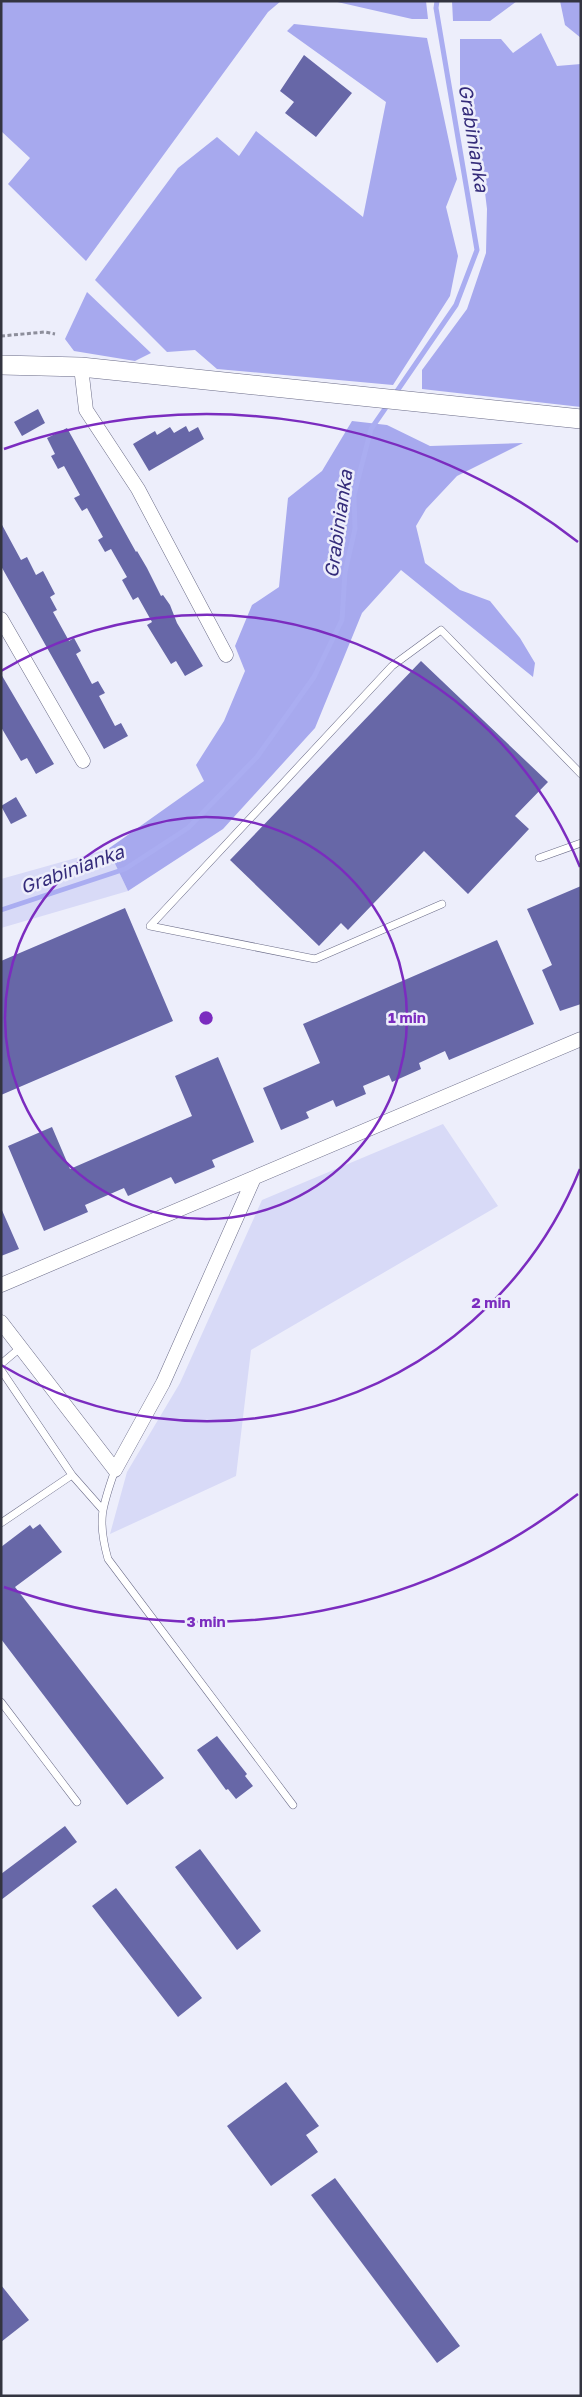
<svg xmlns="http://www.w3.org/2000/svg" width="582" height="2397" viewBox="0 0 582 2397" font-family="'Golos Text',sans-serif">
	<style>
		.green { fill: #d8daf7 }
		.forest { fill: #a7a9ee }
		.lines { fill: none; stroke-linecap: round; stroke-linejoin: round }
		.stream { stroke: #aaadf1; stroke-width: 5 }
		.building { fill: #6767a7 }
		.lane-casing { stroke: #6b6c88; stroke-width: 8 }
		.street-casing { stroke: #6b6c88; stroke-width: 15 }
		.secondary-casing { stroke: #6b6c88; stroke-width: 20 }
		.path { stroke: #8d8e9b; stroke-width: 3; stroke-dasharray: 4 2.5; stroke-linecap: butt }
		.lane { stroke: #fff; stroke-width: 7 }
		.street { stroke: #fff; stroke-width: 14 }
		.secondary { stroke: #fff; stroke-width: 19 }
		.ring { fill: none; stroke: #7b2cbf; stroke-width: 2.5 }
		.labels { text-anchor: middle; stroke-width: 5; stroke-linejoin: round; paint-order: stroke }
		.water-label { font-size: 19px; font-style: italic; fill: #342b7a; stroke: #edeefb }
		.centre { fill: #7b2cbf; stroke: #edeefb; stroke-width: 2.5 }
		.ring-label { font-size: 15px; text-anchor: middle; font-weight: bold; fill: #7b2cbf; stroke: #edeefb; stroke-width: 5; stroke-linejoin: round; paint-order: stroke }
	</style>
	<rect width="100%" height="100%" fill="#edeefb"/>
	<path class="green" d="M108,849L128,891L1,928V879Z
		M443,1124L498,1206L251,1350L236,1476L110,1534L127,1472L180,1383L262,1200Z"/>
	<path class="forest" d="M1,1H281L268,12L86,261L8,184L30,158L1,131Z
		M333,1H426L428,19H412Z
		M452,1H517L490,21H453Z
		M560,1H581V38L565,25Z
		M294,24L427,38L457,179L446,207L458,256L450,296L393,385L217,369L195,350L167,352L95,280L178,168L217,137L239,156L256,131L363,217L386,102L287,31Z
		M541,33L557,66L581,64V407L422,389V370L467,309L486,253L487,209L478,135L460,93V39H501L513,53Z
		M87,292L151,353L135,361L74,351L65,339Z
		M352,421L387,425L430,446L523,443L457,476L426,509L416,526L425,563L460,590L490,601L520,638L535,663L533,677L401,570L362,613L315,728L223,829L128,891L108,849L204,781L196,765L224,721L245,671L235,646L252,605L279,587L288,498L322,471Z"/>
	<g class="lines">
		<path class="stream" d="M395,394L456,305L477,250L436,8L437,1
			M1,910L125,869L188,828L257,757L314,677L342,620L345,572L355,529L354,495L371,429L389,403"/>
	</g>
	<path class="building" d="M304,55L352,93L316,137L285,113L294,102L280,91Z
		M38,409L45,423L22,436L14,422Z
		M186,426L189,432L198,427L204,439L149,471L133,444L155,431L157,435L170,427L174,433Z
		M67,428L136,552L137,551L147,568L161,596L163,595L170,605L177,623L203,666L185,676L176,661L171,664L147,625L152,622L138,597L133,600L122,580L127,577L111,549L105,552L98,540L103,537L87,508L82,511L74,498L80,495L64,466L58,469L51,456L55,454L47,438Z
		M1,523L21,560L27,557L36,575L43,571L55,594L50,597L57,610L53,612L69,641L74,638L81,651L76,654L92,684L98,681L105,693L99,696L115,726L121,723L128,736L104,749L1,566Z
		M421,661L548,782L515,816L529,829L468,894L424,851L348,930L341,923L319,946L230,860Z
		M1,674L54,764L36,774L27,758L21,761L1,727Z
		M16,797L27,816L11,824L1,806Z
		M581,886V1004L560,1011L542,970L552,965L527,909Z
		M125,908L173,1021L1,1095V961Z
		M497,940L534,1024L449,1060L445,1051L419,1063L421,1069L392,1082L389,1075L363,1086L366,1094L336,1107L333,1100L306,1112L309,1118L281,1130L263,1088L320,1063L303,1024Z
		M218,1057L254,1142L212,1160L215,1167L175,1184L171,1177L128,1196L124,1188L85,1205L88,1212L44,1231L8,1146L52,1127L70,1169L192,1116L175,1076Z
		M1,1208L19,1249L1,1256Z
		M40,1524L62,1552L15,1587L164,1778L127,1805L1,1639V1547L30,1525L33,1529Z
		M217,1736L247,1774L245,1776L253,1786L236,1799L228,1789L226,1790L197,1750Z
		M65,1826L77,1842L1,1900V1874Z
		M200,1849L261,1931L237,1950L175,1867Z
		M116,1888L202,1998L178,2017L92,1906Z
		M286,2082L319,2126L306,2135L318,2152L271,2186L227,2126Z
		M335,2178L460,2346L437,2363L311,2195Z
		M1,2285L29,2320L1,2342Z"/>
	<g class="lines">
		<defs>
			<path id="lane" d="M539,858L581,843
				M442,904L315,959L150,926L392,666L441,630L581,774
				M1,1364L20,1348
				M1,1370L72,1475L1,1523
				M115,1470C102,1507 97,1520 108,1559L293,1805
				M72,1475L102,1509
				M1,1702L77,1802"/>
			<path id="street" d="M81,367L86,410L138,489L226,655
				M1,619L83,761
				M1,1285L581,1039
				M1,1322L115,1470L163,1383L254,1178"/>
			<path id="secondary" d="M1,365L81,367L581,419"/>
		</defs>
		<use href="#lane" class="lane-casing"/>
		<use href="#street" class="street-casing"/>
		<use href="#secondary" class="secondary-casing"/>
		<path class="path" d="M1,336L45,332L55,334"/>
		<use href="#lane" class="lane"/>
		<use href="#street" class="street"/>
		<use href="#secondary" class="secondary"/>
	</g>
	<g class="ring">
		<circle cx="206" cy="1018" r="201"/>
		<path d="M580 1169A403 403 0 0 1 1 1365M1 671A403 403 0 0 1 580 867"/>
		<path d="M578 1494A604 604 0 0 1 4 1587M4 449A604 604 0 0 1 578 542"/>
	</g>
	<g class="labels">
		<g class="water-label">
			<text transform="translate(474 138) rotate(81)" y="7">Grabinianka</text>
			<text transform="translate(338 524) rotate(-82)" y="7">Grabinianka</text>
			<text transform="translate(72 869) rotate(-20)" y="7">Grabinianka</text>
		</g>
	</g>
	<circle cx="206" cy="1018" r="8" class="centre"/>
	<g class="ring-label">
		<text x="407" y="1023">1 min</text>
		<text x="491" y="1308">2 min</text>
		<text x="206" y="1627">3 min</text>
	</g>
	<rect width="582" height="2397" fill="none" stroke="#333440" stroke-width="5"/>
</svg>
